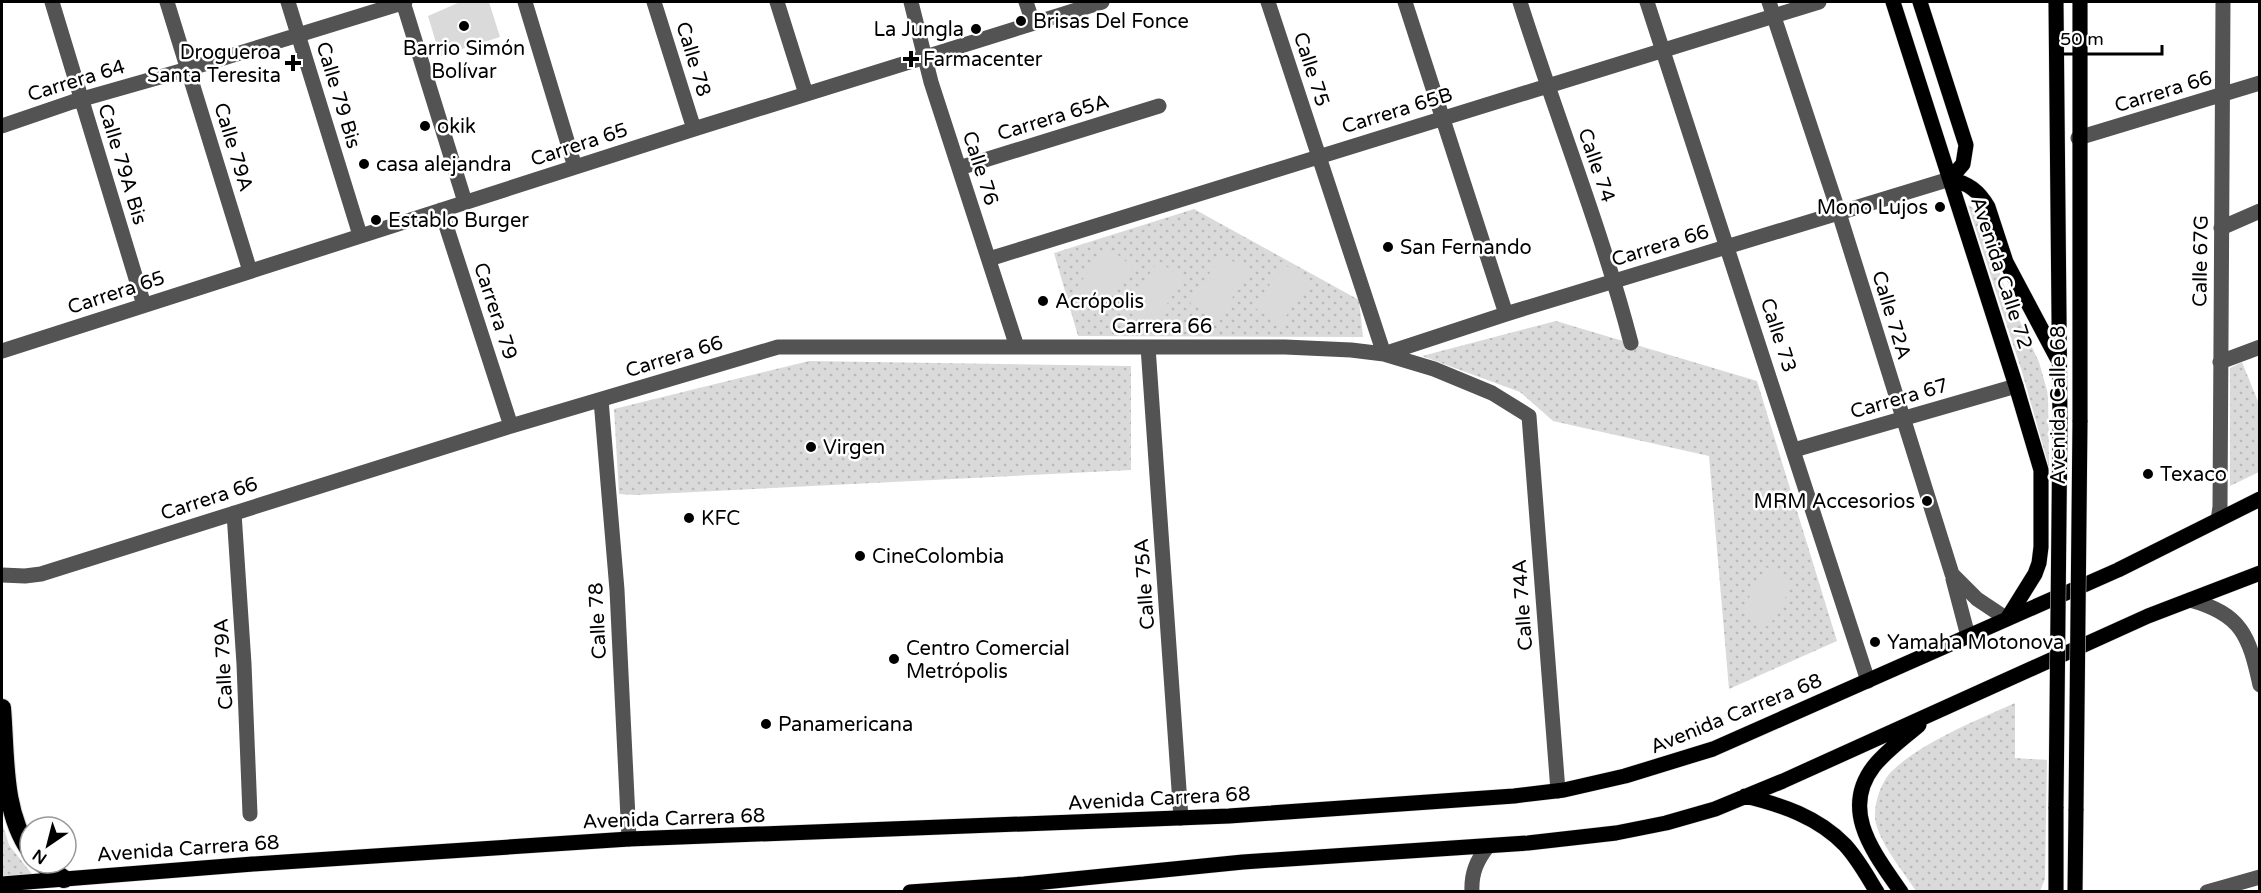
<svg xmlns="http://www.w3.org/2000/svg" width="2261" height="893" viewBox="0 0 2261 893" font-family="'Varela Round',sans-serif">
	<style>
		.grass { fill: url(#grass-dots) }
		.pitch { fill: #dadada }
		.lines { fill: none; stroke-linecap: round; stroke-linejoin: round }
		.major-casing { stroke: #dbdbdb; stroke-width: 16 }
		.highway-casing { stroke: #dbdbdb; stroke-width: 20 }
		.minor { stroke: #535353; stroke-width: 15 }
		.major { stroke: #000; stroke-width: 15 }
		.highway { stroke: #000; stroke-width: 18 }
		.major-bridge-casing { stroke: #dbdbdb; stroke-width: 16; stroke-linecap: butt }
		.major-bridge { stroke: #000; stroke-width: 15 }
		.poi-dot { fill: #000; stroke: #fff; stroke-width: 2 }
		.labels { text-anchor: middle; stroke-width: 5; stroke-linejoin: round; paint-order: stroke }
		.poi-label { font-size: 20px; fill: #000; stroke: #fff; text-anchor: start }
		.street-label { font-size: 20px; fill: #000; stroke: #fff }
	</style>
	<defs>
		<pattern id="grass-dots" width="8" height="8" patternUnits="userSpaceOnUse" patternTransform="scale(1.5)"><rect width="8" height="8" fill="#dadada"/><path d="M2 2h.1M6 6h.1" fill="none" stroke="#b9b9b9" stroke-width="1.8" stroke-linecap="round"/></pattern>
	</defs>
	<rect width="100%" height="100%" fill="#fff"/>
	<path class="grass" d="M1968,205L1976,210L1981,219L2007,294L2039,362L2048,394L2049,467L2022,372Z
		M1194,209L1359,300L1363,337L1078,336L1054,253Z
		M1556,321L1757,381L1837,641L1729,689L1709,456L1553,421L1520,392L1422,356Z
		M809,361L1131,366V470L635,495L619,494L614,409Z
		M2242,362L2259,404V472L2230,486V368Z
		M2015,703V758L2047,760L2045,879L2040,891H1916C1903,871 1883,848 1876,824C1872,809 1880,783 1891,772C1920,743 1977,720 2015,703Z
		M2,822L9,845L32,874L2,876Z"/>
	<path class="pitch" d="M460,2H489L500,37L440,56L428,16Z
		M1108,247L1133,267L1097,313L1072,293Z
		M1222,254L1249,272L1217,321L1190,303Z
		M1158,261L1184,279L1152,326L1126,309Z
		M1284,264L1309,282L1280,325L1254,307Z
		M1766,567L1794,582L1769,627L1741,612Z"/>
	<g class="lines">
		<defs>
			<path id="major" d="M1893,2L2016,386L2041,470V547L2039,563L2035,574L2007,619
				M1920,2L1966,145L1963,164L1950,179
				M2056,2L2060,421
				M2080,2V422
				M1950,179C1968,183 1979,191 1988,207L2006,262L2057,358
				M1745,796C1782,805 1818,817 1845,845C1858,859 1867,876 1877,892
				M2,884L253,864L629,839L1229,816L1514,796L1564,790L1625,776L1713,749L2118,570L2260,499
				M910,892L1024,884L1243,862L1528,843L1616,833L1666,823L1715,809L1783,781L2148,616L2260,573
				M1901,892C1875,854 1839,811 1874,766C1886,751 1904,738 1919,725
				M2056,892V807
				M2075,892L2076,809"/>
			<path id="highway" d="M2,708C6,755 2,811 30,851
				M41,863L64,879"/>
		</defs>
		<use href="#major" class="major-casing"/>
		<use href="#highway" class="highway-casing"/>
		<path class="minor" d="M52,2L144,305
			M167,2L250,271
			M288,2L360,235
			M403,2L465,202
			M525,2L575,167
			M654,2L694,129
			M777,2L806,94
			M911,2L931,82L1017,347
			M1026,2L1033,23
			M1268,2L1384,354L1506,314L1950,179
			M1405,2L1506,314
			M1520,2C1556,116 1601,227 1631,343
			M1647,2L1868,681
			M1769,2L1839,213L1952,574L1977,599L2007,619
			M2,126L72,102L188,69L405,2
			M2078,138L2260,83
			M959,168L1159,106
			M441,210L511,426
			M2221,228L2260,211
			M989,259L1819,2
			M1148,347L1181,818
			M2,351L694,129L1102,2
			M2220,362L2260,347
			M601,400L617,590L629,839
			M1794,450L2016,386
			M234,513L244,664L250,814
			M2218,520L2220,507L2223,2
			M2,575L25,576L41,574L511,426L778,347H1285L1351,350L1384,354L1434,369L1492,393L1529,416L1558,791
			M1953,579L1968,636
			M2190,600C2242,614 2249,636 2260,685
			M1472,892C1471,873 1477,860 1488,846
			M2207,892L2260,877"/>
		<use href="#major" class="major"/>
		<use href="#highway" class="highway"/>
		<defs>
			<path id="major-bridge" d="M2056,807L2060,421
				M2076,809L2080,422"/>
		</defs>
		<use href="#major-bridge" class="major-bridge-casing"/>
		<use href="#major-bridge" class="major-bridge"/>
	</g>
	<g class="poi-dot">
		<circle cx="1021" cy="21" r="6"/>
		<circle cx="464" cy="26" r="6"/>
		<circle cx="976" cy="29" r="6"/>
		<path d="M908 50h6v6h6v6h-6v6h-6v-6h-6v-6h6z"/>
		<path d="M290 54h6v6h6v6h-6v6h-6v-6h-6v-6h6z"/>
		<circle cx="425" cy="126" r="6"/>
		<circle cx="364" cy="164" r="6"/>
		<circle cx="1940" cy="207" r="6"/>
		<circle cx="376" cy="220" r="6"/>
		<circle cx="1388" cy="247" r="6"/>
		<circle cx="1043" cy="301" r="6"/>
		<circle cx="811" cy="447" r="6"/>
		<circle cx="2148" cy="474" r="6"/>
		<circle cx="1927" cy="501" r="6"/>
		<circle cx="689" cy="518" r="6"/>
		<circle cx="860" cy="556" r="6"/>
		<circle cx="1875" cy="642" r="6"/>
		<circle cx="894" cy="659" r="6"/>
		<circle cx="766" cy="724" r="6"/>
	</g>
	<g class="labels">
		<g class="poi-label">
			<text x="1033" y="28">Brisas Del Fonce</text>
			<text x="964" y="36" text-anchor="end">La Jungla</text>
			<text x="464" y="55" text-anchor="middle">Barrio Simón<tspan x="464" dy="23">Bolívar</tspan></text>
			<text x="281" y="59" text-anchor="end">Drogueroa<tspan x="281" dy="23">Santa Teresita</tspan></text>
			<text x="923" y="66">Farmacenter</text>
			<text x="437" y="133">okik</text>
			<text x="376" y="171">casa alejandra</text>
			<text x="1928" y="214" text-anchor="end">Mono Lujos</text>
			<text x="388" y="227">Establo Burger</text>
			<text x="1400" y="254">San Fernando</text>
			<text x="1055" y="308">Acrópolis</text>
			<text x="823" y="454">Virgen</text>
			<text x="2160" y="481">Texaco</text>
			<text x="1915" y="508" text-anchor="end">MRM Accesorios</text>
			<text x="701" y="525">KFC</text>
			<text x="872" y="563">CineColombia</text>
			<text x="1887" y="649">Yamaha Motonova</text>
			<text x="906" y="655">Centro Comercial<tspan x="906" dy="23">Metrópolis</tspan></text>
			<text x="778" y="731">Panamericana</text>
		</g>
		<g class="street-label">
			<text transform="translate(694 59) rotate(73)" y="7">Calle 78</text>
			<text transform="translate(1312 69) rotate(72)" y="7">Calle 75</text>
			<text transform="translate(76 80) rotate(-17)" y="7">Carrera 64</text>
			<text transform="translate(2163 91) rotate(-17)" y="7">Carrera 66</text>
			<text transform="translate(339 95) rotate(73)" y="7">Calle 79 Bis</text>
			<text transform="translate(1397 110) rotate(-17)" y="7">Carrera 65B</text>
			<text transform="translate(1053 117) rotate(-17)" y="7">Carrera 65A</text>
			<text transform="translate(579 144) rotate(-18)" y="7">Carrera 65</text>
			<text transform="translate(234 147) rotate(73)" y="7">Calle 79A</text>
			<text transform="translate(123 164) rotate(73)" y="7">Calle 79A Bis</text>
			<text transform="translate(1597 165) rotate(71)" y="7">Calle 74</text>
			<text transform="translate(981 168) rotate(72)" y="7">Calle 76</text>
			<text transform="translate(1660 245) rotate(-17)" y="7">Carrera 66</text>
			<text transform="translate(2200 261) rotate(-89)" y="7">Calle 67G</text>
			<text transform="translate(2002 273) rotate(72)" y="7">Avenida Calle 72</text>
			<text transform="translate(116 292) rotate(-18)" y="7">Carrera 65</text>
			<text transform="translate(496 311) rotate(72)" y="7">Carrera 79</text>
			<text transform="translate(1892 315) rotate(73)" y="7">Calle 72A</text>
			<text x="1162" y="333">Carrera 66</text>
			<text transform="translate(1779 335) rotate(72)" y="7">Calle 73</text>
			<text transform="translate(674 356) rotate(-17)" y="7">Carrera 66</text>
			<text transform="translate(1899 398) rotate(-16)" y="7">Carrera 67</text>
			<text transform="translate(2058 405) rotate(-90)" y="7">Avenida Calle 68</text>
			<text transform="translate(209 498) rotate(-18)" y="7">Carrera 66</text>
			<text transform="translate(1144 584) rotate(-94)" y="7">Calle 75A</text>
			<text transform="translate(1522 605) rotate(-94)" y="7">Calle 74A</text>
			<text transform="translate(597 621) rotate(-93)" y="7">Calle 78</text>
			<text transform="translate(223 664) rotate(-93)" y="7">Calle 79A</text>
			<text transform="translate(1736 713) rotate(-22)" y="7">Avenida Carrera 68</text>
			<text transform="translate(1159 798) rotate(-3)" y="7">Avenida Carrera 68</text>
			<text transform="translate(674 818) rotate(-2)" y="7">Avenida Carrera 68</text>
			<text transform="translate(188 848) rotate(-4)" y="7">Avenida Carrera 68</text>
		</g>
	</g>
	<rect width="2261" height="893" fill="none" stroke="#000000" stroke-width="6"/>
	<g transform="translate(48 845) rotate(215)"><circle r="28" fill="#ffffff" stroke="#999999" stroke-width="1.5"/>
	<path d="M0-4.5L10 22L0 15L-10 22Z" fill="#000000"/>
	<text y="-9" font-size="16" font-weight="bold" text-anchor="middle" fill="#000000">N</text>
	</g>
	<path d="M2051 45v9h111v-9" fill="none" stroke="#000000" stroke-width="3"/>
	<text x="2060" y="45" font-size="18" fill="#000000" stroke="#ffffff" stroke-width="4.5" paint-order="stroke">50 m</text>
</svg>
